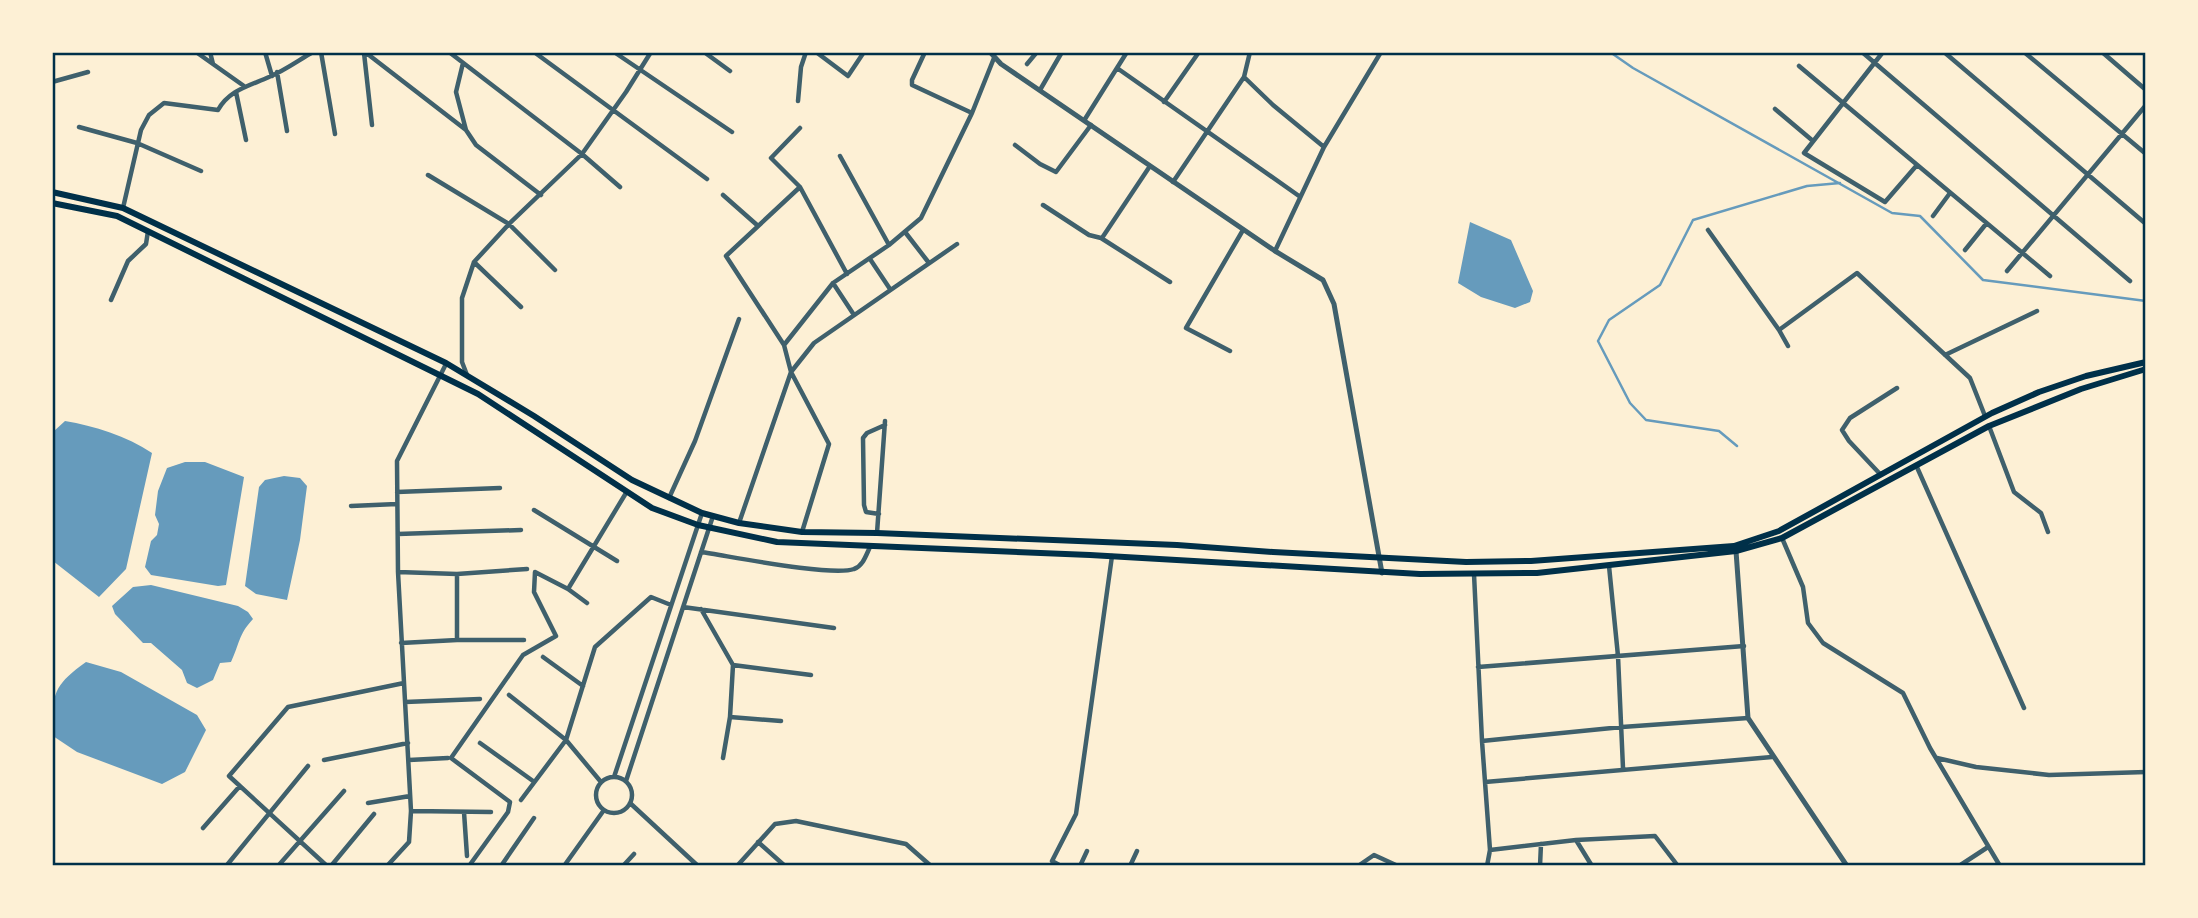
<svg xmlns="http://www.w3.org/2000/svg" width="2198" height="918" viewBox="0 0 2198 918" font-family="'IBM Plex Sans',sans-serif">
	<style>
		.water { fill: #669bbc }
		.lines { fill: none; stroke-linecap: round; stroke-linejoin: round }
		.stream { stroke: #669bbc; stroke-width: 2.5 }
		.minor { stroke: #3f606c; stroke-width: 4.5 }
		.tertiary { stroke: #3f606c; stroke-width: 5 }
		.secondary { stroke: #003049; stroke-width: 6 }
		.neatline { fill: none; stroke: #003049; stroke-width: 2.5 }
	</style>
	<rect width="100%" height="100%" fill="#fdf0d5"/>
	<path class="water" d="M1470,222L1511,240L1533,291L1530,302L1515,308L1481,297L1458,283Z
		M65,421C94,426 127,436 152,453L126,569L99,597L53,561V432Z
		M185,462H205L244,477L226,585L218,586L151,575L145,567L151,541L157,535L159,524L155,515L158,491L167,468Z
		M284,476L300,478L307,486L300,540L287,600L256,594L245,586L259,487L265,480Z
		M151,585L238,606L248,612L253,619C238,635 240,643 231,662L220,663L213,680L197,688L187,683L182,670L151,643H143L115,614L112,606L133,587Z
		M86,662L121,672L197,715L206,730L185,772L162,784L77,752L53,736C52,696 51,687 86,662Z"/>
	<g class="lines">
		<path class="stream" d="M1610,52L1633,68L1892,213L1920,216L1983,280L2146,301
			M1737,446L1719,431L1646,420L1630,403L1598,341L1609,320L1660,285L1693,220L1807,186L1840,183"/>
		<path class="minor" d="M196,52L244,86
			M210,52L213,64
			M265,52L272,76
			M321,52L335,134
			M365,52L466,130L476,145L541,195
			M449,52L582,154L620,187
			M534,52L707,179
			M614,52L732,132
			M704,52L730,71
			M816,52L848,76L864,52
			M925,52L912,80V85L972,113
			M1862,52L2130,281
			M1883,52L1804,153L1885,202L1917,165
			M1944,52L2146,224
			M2024,52L2146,154
			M2102,52L2146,90
			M364,53L372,125
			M463,63L456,92L466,130
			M1027,64L1037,52
			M1799,66L2050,276
			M1117,68L1299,196
			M277,72L287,131
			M1244,77L1273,105L1324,147
			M52,82L88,72
			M1040,90L1062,52
			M236,92L246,140
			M798,101L801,67L806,52
			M1164,102L1199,52
			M1775,109L1813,141
			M1085,119L1127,52
			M79,127L137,143L201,171
			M800,128L771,158L800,187L847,274
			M1015,145L1040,164L1056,172L1091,125
			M840,156L889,245
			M428,175L509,224L555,270
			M1173,182L1244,77L1250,52
			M800,187L726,256L784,345L791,372L829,444L802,532
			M723,195L757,225
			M1043,205L1089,235L1101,238L1170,282
			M123,208L141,130L149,115L164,103L218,110C229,90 249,86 269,77C284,71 299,60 313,52
			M1933,216L1950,193
			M1708,230L1779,330L1788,346
			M905,232L929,263
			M1102,238L1150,166
			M1965,250L1986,224
			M1275,251L1324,147L1381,52
			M870,259L890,289
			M474,262L521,307
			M2007,271L2146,105
			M833,283L854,315
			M111,300L128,261L146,244L148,231
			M1779,330L1857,273L1970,378L1985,416
			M784,345L833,283L889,245L921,218L972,113L994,58
			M1230,351L1186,328L1243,230
			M1945,355L2037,311
			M467,375L462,362V298L474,262L509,224L582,154L626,92L651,52
			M1989,426L2014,492L2041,513L2048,532
			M1916,465L2024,708
			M1880,474L1849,441L1842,430L1850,418L1897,388
			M397,492L500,488
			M669,498L695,441L739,319
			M351,506L397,504
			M534,510L617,561
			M879,514L866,512L864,505L863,438L867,433L885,425
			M739,523L791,372L814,343L957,244
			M877,533L885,421
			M398,534L521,530
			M1782,538L1803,587L1808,623L1823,643L1903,693L1930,748L2000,866
			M701,552C729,556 832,577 854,569C863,566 866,555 870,547
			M1609,566L1618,656L1623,768
			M398,572L457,574L527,569
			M457,574V640
			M1474,574L1482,741L1490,850L1487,866
			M568,589L626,493
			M683,607L834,628
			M701,609L733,665L730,717L723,758
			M401,643L457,640H524
			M543,657L583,686
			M733,665L811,675
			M1478,667L1744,646
			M509,695L566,740L601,782
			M405,702L480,699
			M730,717L781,721
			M1482,741L1622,727L1748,718
			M480,743L533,781
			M1937,758L1976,767L2049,775L2146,772
			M324,760L408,743
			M409,760L448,758
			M614,777L702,513
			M596 795a18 18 0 1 1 36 0a18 18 0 1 1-36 0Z
			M626,781L713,516
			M1485,782L1772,757
			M521,800L566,740L595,647L651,597L671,605
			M368,803L410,796
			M630,803L698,866
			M411,811L491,812
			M464,812L467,856
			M203,828L239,787
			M1576,840L1592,866
			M758,842L785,866
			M1490,850L1576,840L1655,836L1678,866
			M227,865L308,766
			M278,866L344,791
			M327,866L229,776L288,707L404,683
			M331,866L374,814
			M387,866L409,842L411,811L398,572L397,461L446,364
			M469,866L508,812L510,802L451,758L523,655L556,636L534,592L535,572L568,589L587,603
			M501,866L534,818
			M564,866L604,810
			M623,866L634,854
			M737,866L775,824L796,821L906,844L931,866
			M1061,866L1052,861L1076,814L1112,556
			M1080,866L1087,851
			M1130,866L1137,851
			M1358,866L1374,855L1398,866
			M1540,866L1541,844
			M1959,866L1988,847"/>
		<path class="tertiary" d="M990,52L1001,64L1275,251L1323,280L1334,304L1382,573
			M1736,551L1748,718L1847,866"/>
		<path class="secondary" d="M52,192L123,208L446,363L534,416L632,480L702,513L739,523L802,532L877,533L1177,545L1273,552L1466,562L1531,561L1734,546L1779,531L1992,413L2039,392L2086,376L2146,362
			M52,203L117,216L478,394L652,508L698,525L777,542L1090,555L1420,574L1537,573L1736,551L1782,538L1989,426L2081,389L2146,369"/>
	</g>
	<rect width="2198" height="918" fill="none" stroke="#fdf0d5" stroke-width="108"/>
	<rect x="54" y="54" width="2090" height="810" class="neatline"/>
</svg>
